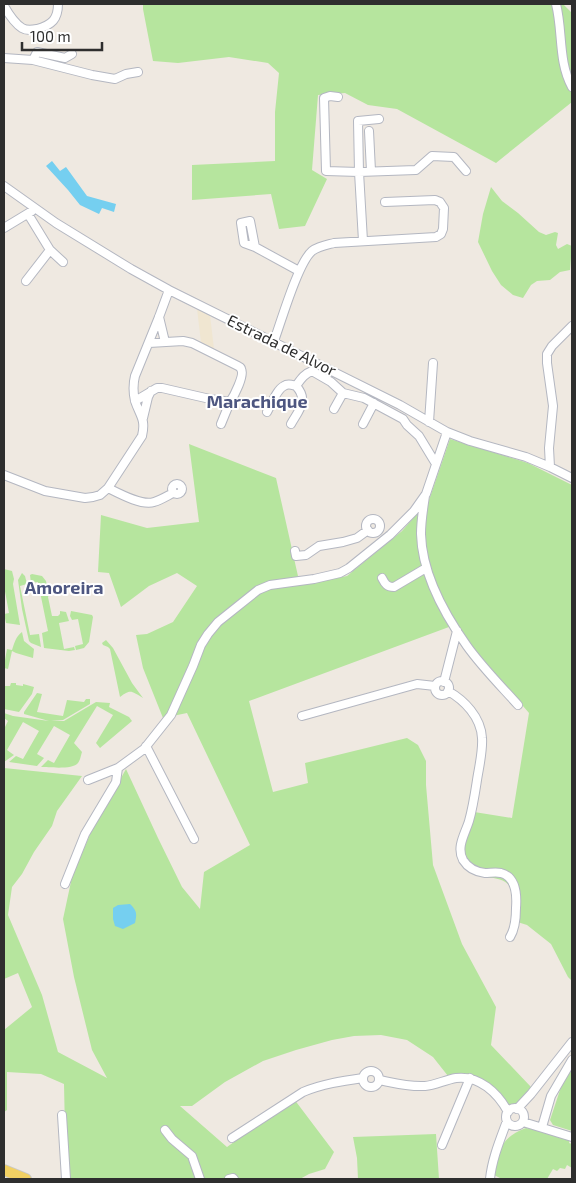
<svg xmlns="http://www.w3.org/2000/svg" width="576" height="1183" viewBox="0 0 576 1183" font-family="'Exo 2',sans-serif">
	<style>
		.education { fill: #f0e6d1 }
		.green { fill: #b6e59e }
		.water { fill: #75cff0 }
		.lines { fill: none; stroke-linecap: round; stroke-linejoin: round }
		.minor-casing { stroke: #b4b7c1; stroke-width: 10 }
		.major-casing { stroke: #c9c9c9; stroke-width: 12 }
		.minor { stroke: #fff; stroke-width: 8 }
		.major { stroke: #f2d163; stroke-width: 10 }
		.labels { text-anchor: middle; stroke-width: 4; stroke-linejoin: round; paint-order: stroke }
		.street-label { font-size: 16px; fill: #2e2e2e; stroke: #fff }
		.neighbourhood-label { font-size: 18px; font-weight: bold; fill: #4d5680; stroke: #fff }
	</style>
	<rect width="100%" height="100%" fill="#efe9e1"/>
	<path class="education" d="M197,309L210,315L214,349L201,342Z"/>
	<path class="green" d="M143,4H563L572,13V102L496,163L397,109L368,105L345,93L318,95L312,170L327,179L305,226L279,229L271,194L192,200V165L275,161V112L279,73L268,63L229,57L178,63L153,61L143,9Z
		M491,187L502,201L518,213L539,232L546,235L555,232L558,233L556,245L558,249L567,244L572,246L570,270L560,272L550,280L537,281L531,285L523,298L513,295L501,285L492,271L478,242L483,214Z
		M450,439L528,463L572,485V981L568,977L551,944L527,925L511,920C513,912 516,900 513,892C504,869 477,885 464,867C461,863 457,858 457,853C455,844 465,821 468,811L512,818L529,713L471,645L457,624L249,701L273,792L308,783L305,763L407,738L418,745L426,761V785L433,865L462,944L496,1007L491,1045L531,1087L521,1099L513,1106L508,1104L502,1096L491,1087L461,1075L448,1076L433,1057L407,1040L381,1035L354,1036L332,1040L296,1050L263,1061L225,1082L192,1106H180L227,1147L294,1099L334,1152L325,1169L309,1174L300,1179H66L64,1084L41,1074L7,1072V1110L4,1112V1030L32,1007L18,973L4,979V768L82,776L57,811L52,826L34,852L22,874L12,887L8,915L42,995L58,1052L107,1078L92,1050L74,977L63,919L72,877L91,832L126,769L158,838L182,887L200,909L204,872L250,845L187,713L163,718L143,668L136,635L147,634L173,622L197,586L177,573L149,586L121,607L109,573L98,572L101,515L147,528L199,522L189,444L276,478L300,585L347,576L402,531L429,500Z
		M4,569L12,571L14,579L13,584L20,625L6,623L4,614L9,613L4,586Z
		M22,573L25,576L27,584L20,586L30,635L39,634L41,647L31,643L29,641L22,609L18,580Z
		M32,574L42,576L46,581L49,595L48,597L52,616H58L60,614V611L66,612L69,621L59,623L64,649L74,647L75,650L69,651L44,648L42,633L48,631L38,582L31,583L30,575Z
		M71,611L92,615L93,617L89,642L84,648L76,650L75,646L83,644L78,619L72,620L70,616Z
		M22,632L24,641L34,649L33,658L16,653L12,651L8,669L4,668V660H5L7,649L12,650C14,644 16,636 22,632Z
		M106,640L113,648L132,683L143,698C131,691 131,689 120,697L110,649L108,647L103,645L102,643Z
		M11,683H16V685L23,686V684L34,687L32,694L19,712L4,709V694L5,686H10Z
		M37,693L42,694L37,712L63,716L67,700L84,702L86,699H90V704L63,720L51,721H64L96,702L110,703L109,707L129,717L132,721L100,748L96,743L113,715L97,706L74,743L82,752C81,755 80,761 78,763C73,770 49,767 41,767L48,760L54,763L70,735L54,726L37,754L44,758L37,766L9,762L16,756L23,759L39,731L23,722L7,750L14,755L4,762V729L8,721L4,718V713L13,716L49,721L24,714V712Z
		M572,1066V1131L553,1125L550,1120L564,1078Z
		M526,1128L537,1130L570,1139L569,1143L572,1144V1168L567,1165L565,1169L560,1168L557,1171L553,1169L547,1179H502L494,1175C498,1151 501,1137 526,1128Z
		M436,1134L439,1179H358L357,1158L353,1137Z"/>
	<path class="water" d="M52,161L60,171L66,167L87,196L116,204L114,212L102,208L99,214L80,205L68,190L46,166Z
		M130,904C137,911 137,913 135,923L123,929L115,926L113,919V908L118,905Z"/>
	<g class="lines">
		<defs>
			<path id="minor" d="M556,4C563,31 558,62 572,87
				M4,6C8,13 14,23 22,28C27,31 32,30 37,29C52,25 58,19 58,4
				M4,58L33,60L37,52L65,58L72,54
				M33,60L92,75L115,79L126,74L138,72
				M338,97L330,96L324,98L326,171L359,172L358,121L379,119
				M369,131L371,171
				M4,186L56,223L131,269L169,290L400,405L447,432L470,441L526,457L550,467L572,478
				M4,228L32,211
				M363,241L359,172L416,170L432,156L454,157L466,171
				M255,247L244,243L241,223L250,221L255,247L299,271
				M50,250L63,262
				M26,281L50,250L28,214
				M159,317L165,342
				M274,341C281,322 298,263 312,251C319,246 326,245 334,243L436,237L441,234L443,229L444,208L440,202L435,200L385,202
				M149,343L183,341L192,343L238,366C239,367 241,367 241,369C245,375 234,396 230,402
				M135,401L157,388H162L210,399L230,402L221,424
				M334,409L343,393
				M267,412C271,405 277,389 284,386C288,383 292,385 296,386C301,379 304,374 312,371L331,382L343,393L364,398L403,419L407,425L419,436L436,464
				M143,418L148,397L151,391
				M429,422L433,363
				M291,424C299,410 309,400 296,386
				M363,424L374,403
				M550,467L549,448L553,406L547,363V354L552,346L572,326
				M4,475L45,491L85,498L93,497L100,495L108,488L142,436C146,419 140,416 135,401C133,392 133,384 135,376L159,317L169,290
				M172 489a5 5 0 1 1 10 0a5 5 0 1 1-10 0Z
				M108,488C120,494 142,506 154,502C161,500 167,496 173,493
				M425,496C423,509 421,521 421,534C422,573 445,615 467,646C482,667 501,686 518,705
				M366 526a7 7 0 1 1 14 0a7 7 0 1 1-14 0Z
				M295,551L296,556L306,555L319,546L343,542L357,538L368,530
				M382,578C385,584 387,587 394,587L426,568
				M435 688a7 7 0 1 1 14 0a7 7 0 1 1-14 0Z
				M444,682L457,631
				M448,691C464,700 481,717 482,738C483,751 479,767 477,780C475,793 473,807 469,821C465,834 456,847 463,860C468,868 477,872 485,873C490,873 496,872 501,873C516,877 517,895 516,908C516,918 515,929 510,937
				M302,716L417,684L435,686
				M146,746L194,839
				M88,780L118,768
				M65,884L85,834L116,782L118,768L144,749L171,715L193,666L201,645L208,634L218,622L258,590L270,585L314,579L340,573L349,568L390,535L414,511L426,494L447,432
				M363 1079a8 8 0 1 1 16 0a8 8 0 1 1-16 0Z
				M379,1080C394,1083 409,1087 425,1086C435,1085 445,1080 456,1078C479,1075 498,1093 508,1112
				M506 1117a9 9 0 1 1 18 0a9 9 0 1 1-18 0Z
				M517,1109L531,1094L572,1042
				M62,1115L66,1179
				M523,1122L572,1137
				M542,1127L551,1096L572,1060
				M165,1130L172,1139L192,1156L200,1179
				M232,1138L303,1092C322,1084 342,1081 363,1078
				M442,1145L470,1078
				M229,1179L233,1178L234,1179
				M490,1179C492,1159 500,1140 507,1121"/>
			<path id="major" d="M4,1170L26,1179"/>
		</defs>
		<use href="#minor" class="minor-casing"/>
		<use href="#major" class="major-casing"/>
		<use href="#minor" class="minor"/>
		<use href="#major" class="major"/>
	</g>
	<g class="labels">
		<g class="street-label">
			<text transform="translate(282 345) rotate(26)" y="6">Estrada de Alvor</text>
		</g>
		<g class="neighbourhood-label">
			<text x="257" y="408">Marachique</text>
			<text x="64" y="594">Amoreira</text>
		</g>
	</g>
	<rect width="576" height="1183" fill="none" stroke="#2e2e2e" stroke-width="10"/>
	<path d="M22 42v8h80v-8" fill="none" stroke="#2e2e2e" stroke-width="2.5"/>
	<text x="30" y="42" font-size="15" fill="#2e2e2e" stroke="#ffffff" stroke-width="4" paint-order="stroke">100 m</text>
</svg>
